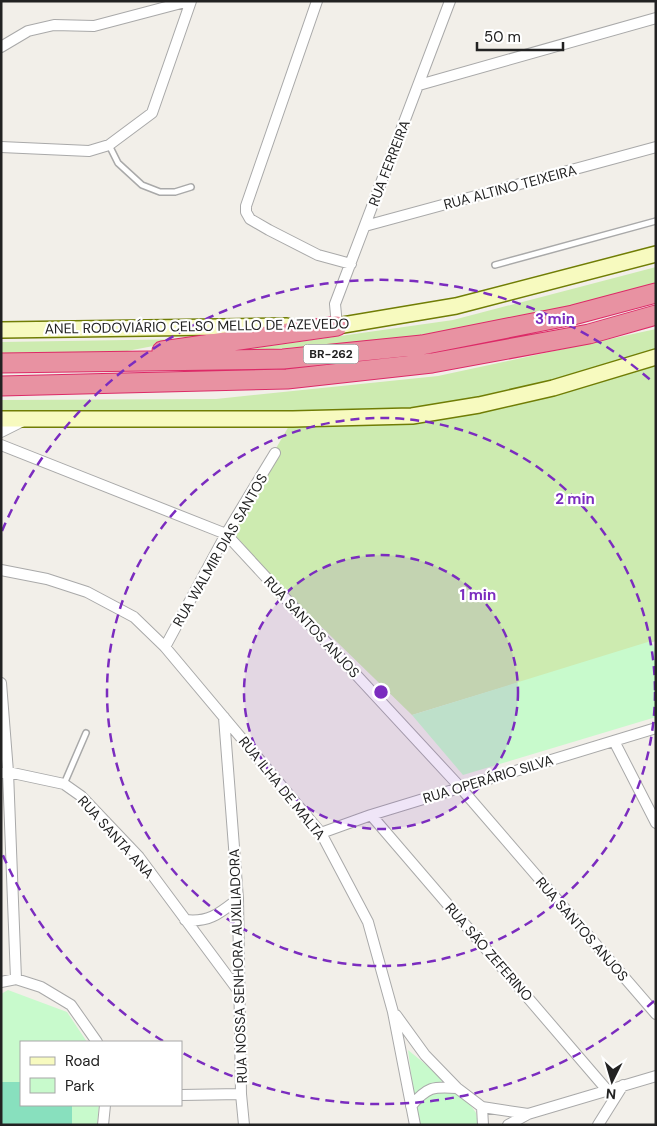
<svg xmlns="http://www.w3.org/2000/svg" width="657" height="1126" viewBox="0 0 657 1126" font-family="'DM Sans',sans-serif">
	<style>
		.grass { fill: #cdebb0 }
		.park { fill: #c8facc }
		.pitch { fill: #88e0be }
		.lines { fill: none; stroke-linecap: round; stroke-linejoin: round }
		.lane-casing { stroke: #a9a9a9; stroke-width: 8 }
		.street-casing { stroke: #a9a9a9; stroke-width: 12 }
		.secondary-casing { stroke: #707d05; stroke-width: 18 }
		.highway-casing { stroke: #dc2a67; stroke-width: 21 }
		.lane { stroke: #fff; stroke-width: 5 }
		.street { stroke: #fff; stroke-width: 10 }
		.secondary { stroke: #f7fabf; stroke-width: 15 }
		.highway { stroke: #e892a2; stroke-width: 19 }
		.ring { fill: none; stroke: #7b2cbf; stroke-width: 2.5; stroke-dasharray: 9 6 }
		.labels { text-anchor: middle; stroke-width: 4.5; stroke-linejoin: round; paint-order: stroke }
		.shield { fill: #fff; stroke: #646464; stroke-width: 1 }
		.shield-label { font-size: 12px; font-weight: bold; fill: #222 }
		.street-label { font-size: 14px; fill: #222; stroke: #fff }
		.centre { fill: #7b2cbf; stroke: #fff; stroke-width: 2.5 }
		.ring-label { font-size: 15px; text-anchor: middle; font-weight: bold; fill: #7b2cbf; stroke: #fff; stroke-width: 4.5; stroke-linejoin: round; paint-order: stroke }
	</style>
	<rect width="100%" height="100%" fill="#f2efe9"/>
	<path class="grass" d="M656,267V286L538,316L389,340L221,353L453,320Z
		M656,329V349L567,377L418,410L480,404L656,357V641L412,715L226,534L293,419L1,414V400L216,399L438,376Z
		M190,339L101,356L1,358V342Z"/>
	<path class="park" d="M651,641L656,651V717L463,775L412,715Z
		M8,990L67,1012L87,1042H21V1105H99L97,1125H1V994Z
		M408,1050L446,1081C433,1083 421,1087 414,1097Z
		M435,1091H452L465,1097L476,1113L478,1125H419L415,1106Z"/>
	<path class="pitch" d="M1,1082H21V1105H72V1125H1Z"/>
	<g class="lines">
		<defs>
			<path id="lane" d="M109,145L118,163L142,185L160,192H175L191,187
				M495,265L656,221
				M64,784L86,733"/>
			<path id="street" d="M317,1L246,206V212L250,219L269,230L318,255L351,264
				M1,47L28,31L54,25L94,26L189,1
				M419,85L656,18
				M1,147L89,151L109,145L152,113L191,1
				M365,226L656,147
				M337,326L335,304L450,1
				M1,432L23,421
				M1,445L226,534L460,787L656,1014
				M1,570L47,579L87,592L134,617L165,647L321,833L368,922L393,1012L415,1125
				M165,647L226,534L275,453
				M1,683L8,772L16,979
				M224,717L238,899L241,1094L244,1125
				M614,741L656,823
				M1,773L8,772L64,784L81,796L139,857L240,993
				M371,815L607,1090
				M321,833L371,815L656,728
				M185,920C209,923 220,913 238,899
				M1,982L16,979L41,987L71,1005L97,1042
				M396,1015L425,1055L457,1088L482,1107L528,1114L656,1076
				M181,1095L241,1094
				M411,1106C427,1087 433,1086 457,1088
				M482,1107L483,1125
				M103,1125L105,1105
				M508,1125L528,1114
				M598,1125L623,1085"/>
			<path id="secondary" d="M325,326H337L456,306L656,254
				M1,330L287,326
				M1,419H293L412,416L479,405L553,388L656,357"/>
			<path id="highway" d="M162,351L337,326
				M1,363L283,359L422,345L573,315L656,293
				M1,386L287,379L432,363L589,334L656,315"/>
		</defs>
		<use href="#lane" class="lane-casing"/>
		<use href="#street" class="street-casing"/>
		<use href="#secondary" class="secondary-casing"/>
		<use href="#highway" class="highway-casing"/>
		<use href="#lane" class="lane"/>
		<use href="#street" class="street"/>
		<use href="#secondary" class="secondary"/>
		<use href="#highway" class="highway"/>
	</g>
	<circle cx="381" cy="692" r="137" fill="#7b2cbf" fill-opacity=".12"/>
	<g class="ring">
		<circle cx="381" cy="692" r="137"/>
		<circle cx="381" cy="692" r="274"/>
		<path d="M654 1001A412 412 0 0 1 181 1052M163 1041A412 412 0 0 1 2 853M2 531A412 412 0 0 1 654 383"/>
	</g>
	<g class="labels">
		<rect class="shield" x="303.5" y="344.5" width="55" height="19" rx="4"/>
		<g class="shield-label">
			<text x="331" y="358">BR-262</text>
		</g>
		<g class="street-label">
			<text transform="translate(389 163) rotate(-69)" y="5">RUA FERREIRA</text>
			<text transform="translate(510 187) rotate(-15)" y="5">RUA ALTINO TEIXEIRA</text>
			<text transform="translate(197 326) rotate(-1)" y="5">ANEL RODOVIÁRIO CELSO MELLO DE AZEVEDO</text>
			<text transform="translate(220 550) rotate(-60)" y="5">RUA WALMIR DIAS SANTOS</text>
			<text transform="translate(312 627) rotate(47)" y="5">RUA SANTOS ANJOS</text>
			<text transform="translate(488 779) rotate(-17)" y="5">RUA OPERÁRIO SILVA</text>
			<text transform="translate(282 788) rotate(51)" y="5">RUA ILHA DE MALTA</text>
			<text transform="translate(116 837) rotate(48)" y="5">RUA SANTA ANA</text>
			<text transform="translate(582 929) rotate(49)" y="5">RUA SANTOS ANJOS</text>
			<text transform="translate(489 952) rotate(49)" y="5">RUA SÃO ZEFERINO</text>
			<text transform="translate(238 966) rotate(-92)" y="5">RUA NOSSA SENHORA AUXILIADORA</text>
		</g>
	</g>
	<circle cx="381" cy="692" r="8" class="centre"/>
	<g class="ring-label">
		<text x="555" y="324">3 min</text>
		<text x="575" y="504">2 min</text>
		<text x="478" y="600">1 min</text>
	</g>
	<rect width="657" height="1126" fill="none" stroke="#222222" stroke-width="5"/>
	<rect x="20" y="1041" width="162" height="65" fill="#ffffff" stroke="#a7a7a7"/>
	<rect x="30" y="1057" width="25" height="8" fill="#f7fabf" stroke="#a7a7a7"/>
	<text x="65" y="1066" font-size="15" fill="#222222">Road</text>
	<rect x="30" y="1078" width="25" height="15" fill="#c8facc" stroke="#a7a7a7"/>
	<text x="65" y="1091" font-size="15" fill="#222222">Park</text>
	<g transform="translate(612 1081) rotate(185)" stroke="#ffffff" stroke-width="4" paint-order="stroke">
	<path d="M0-4L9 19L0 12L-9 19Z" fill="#222222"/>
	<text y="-8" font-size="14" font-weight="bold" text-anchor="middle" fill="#222222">N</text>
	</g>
	<path d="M477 42v8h86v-8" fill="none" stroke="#222222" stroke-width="2.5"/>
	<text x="484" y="42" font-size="15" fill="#222222" stroke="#ffffff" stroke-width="4" paint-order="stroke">50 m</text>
</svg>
